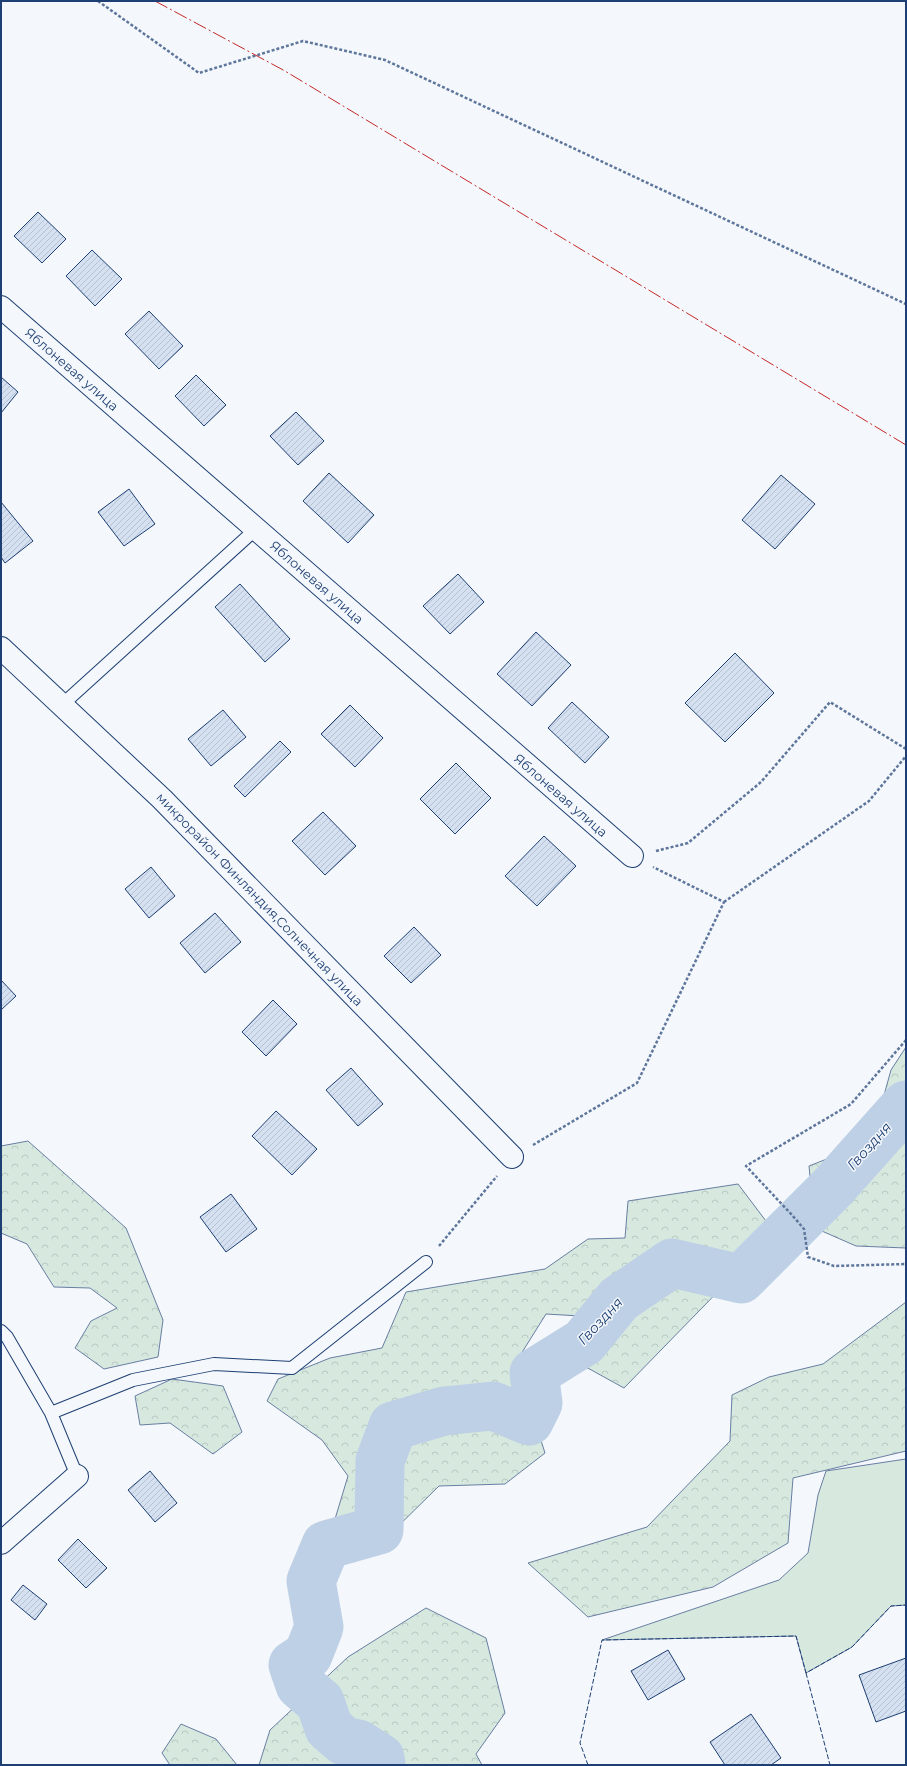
<svg xmlns="http://www.w3.org/2000/svg" width="907" height="1766" viewBox="0 0 907 1766" font-family="Montserrat,sans-serif">
	<style>
		.green { fill: #d7e8df; stroke: #687fa3 }
		.forest { fill: url(#forest-crowns); stroke: #687fa3 }
		.lines { fill: none; stroke-linecap: round; stroke-linejoin: round }
		.river { stroke: #bed0e5; stroke-width: 49 }
		.building { fill: url(#building-hatch); stroke: #1d3f73 }
		.service-casing { stroke: #1d3f73; stroke-width: 14 }
		.minor-casing { stroke: #1d3f73; stroke-width: 24 }
		.path { stroke: #5e769c; stroke-width: 2.5; stroke-dasharray: 3 2; stroke-linecap: butt }
		.service { stroke: #f4f7fb; stroke-width: 12 }
		.minor { stroke: #f4f7fb; stroke-width: 22 }
		.fence { stroke: #1d3f73; stroke-width: 1; stroke-dasharray: 5 2; stroke-linecap: butt }
		.power { stroke: #c62828; stroke-width: 1; stroke-dasharray: 14 3 2 3; stroke-linecap: butt }
		.labels { text-anchor: middle; stroke-width: 3; stroke-linejoin: round; paint-order: stroke }
		.street-label { font-size: 13px; fill: #1d3f73; stroke: #f4f7fb }
		.water-label { font-size: 14px; font-style: italic; fill: #1d3f73; stroke: #f4f7fb }
	</style>
	<defs>
		<pattern id="forest-crowns" width="20" height="18" patternUnits="userSpaceOnUse"><rect width="20" height="18" fill="#d7e8df"/><path d="M2 6a3 3 0 1 1 6 0M12 15a3 3 0 1 1 6 0" fill="none" stroke="#b8c8c3"/></pattern>
		<pattern id="building-hatch" width="6" height="6" patternUnits="userSpaceOnUse"><rect width="6" height="6" fill="#d5e0f0"/><path d="M-1 1l2-2M0 6l6-6M5 7l2-2" fill="none" stroke="#b6c1d1"/></pattern>
	</defs>
	<rect width="100%" height="100%" fill="#f4f7fb"/>
	<path class="green" d="M906,1459V1605L891,1606L852,1647L806,1673L796,1636L602,1640L779,1580L808,1553L818,1495L826,1471Z"/>
	<path class="forest" d="M906,1047V1248L856,1246L815,1228L809,1166L842,1153L876,1124L891,1070Z
		M28,1141L126,1228L163,1320L158,1357L104,1369L75,1348L91,1321L117,1308L90,1288L54,1287L27,1244L1,1233V1146Z
		M738,1184L775,1233L624,1388L575,1361L580,1316L546,1314L516,1362L545,1453L505,1484L439,1486L376,1548L351,1549L335,1519L348,1476L322,1440L267,1401L278,1379L330,1358L382,1348L406,1292L545,1269L588,1239L625,1238L628,1201Z
		M906,1302V1451L793,1478L788,1543L713,1587L588,1617L528,1563L647,1527L730,1441L732,1395L769,1377L823,1364Z
		M172,1379L223,1386L242,1432L213,1454L170,1423L140,1425L135,1396Z
		M426,1608L486,1638L505,1713L476,1754L482,1765H259L270,1730L348,1657Z
		M181,1724L216,1739L237,1765H170L162,1753Z"/>
	<g class="lines">
		<path class="river" d="M381,1765L380,1758L358,1744L344,1741L329,1728L320,1702L300,1685L293,1665L308,1655L319,1627L311,1581L326,1545L379,1530L380,1461L393,1426L444,1411L493,1406L529,1421L538,1403L534,1373L584,1342L619,1299L672,1263L741,1279L833,1187L906,1105"/>
	</g>
	<path class="building" d="M38,212L66,239L42,263L14,236Z
		M92,250L122,279L95,306L66,276Z
		M149,311L183,346L159,369L125,334Z
		M196,375L226,405L204,426L175,396Z
		M1,377L18,392L1,413Z
		M296,412L324,441L298,465L270,436Z
		M329,473L374,515L348,543L303,501Z
		M781,475L815,504L775,549L742,520Z
		M129,489L155,524L124,546L98,512Z
		M1,502L33,541L5,563L1,557Z
		M458,574L484,602L450,634L423,606Z
		M240,584L290,639L265,662L215,607Z
		M536,632L571,665L532,706L497,674Z
		M735,653L774,693L725,742L685,703Z
		M572,702L609,737L585,763L548,728Z
		M350,705L383,738L355,767L321,734Z
		M223,710L246,737L211,766L188,739Z
		M280,741L291,752L245,797L234,786Z
		M456,763L491,798L455,834L420,799Z
		M323,812L356,846L325,875L292,841Z
		M544,836L576,866L537,906L505,876Z
		M151,867L175,896L149,918L125,889Z
		M215,913L241,942L205,973L180,943Z
		M414,927L441,955L411,983L384,956Z
		M1,980L16,996L1,1010Z
		M273,1000L297,1024L266,1056L242,1032Z
		M351,1068L383,1104L358,1126L326,1090Z
		M276,1111L317,1149L292,1175L252,1136Z
		M231,1194L257,1229L226,1252L200,1217Z
		M150,1471L177,1503L155,1522L128,1490Z
		M78,1539L107,1568L86,1588L58,1560Z
		M23,1585L47,1604L35,1620L11,1600Z
		M668,1650L685,1679L648,1700L631,1671Z
		M906,1658V1711L876,1722L859,1675Z
		M751,1714L781,1758L771,1765H725L710,1742Z"/>
	<g class="lines">
		<defs>
			<path id="service" d="M63,704L256,529
				M1,1331L7,1337L51,1413L77,1476
				M51,1413L133,1380L214,1364L292,1368L426,1262"/>
			<path id="minor" d="M1,307L632,856
				M1,648L162,799L512,1157
				M1,1543L77,1476"/>
		</defs>
		<use href="#service" class="service-casing"/>
		<use href="#minor" class="minor-casing"/>
		<path class="path" d="M98,1L199,73L303,41L385,60L906,304
			M656,851L688,843L761,782L830,702L906,749
			M724,902L869,801L906,756
			M906,1040L851,1104L746,1166L792,1215L804,1229L808,1257L834,1266L906,1264
			M533,1145L637,1083L724,902L653,867
			M439,1246L497,1176"/>
		<use href="#service" class="service"/>
		<use href="#minor" class="minor"/>
		<path class="fence" d="M806,1673L830,1765
			M588,1765L580,1743L602,1640L796,1636L806,1673L852,1647L891,1606L906,1605"/>
		<path class="power" d="M155,1L285,71L906,445"/>
	</g>
	<g class="labels">
		<g class="street-label">
			<text transform="translate(72 369) rotate(41)" y="5">Яблоневая улица</text>
			<text transform="translate(317 582) rotate(41)" y="5">Яблоневая улица</text>
			<text transform="translate(561 795) rotate(41)" y="5">Яблоневая улица</text>
			<text transform="translate(260 899) rotate(46)" y="5">микрорайон Финляндия,Солнечная улица</text>
		</g>
		<g class="water-label">
			<text transform="translate(869 1146) rotate(-48)" y="5">Гвоздня</text>
			<text transform="translate(600 1321) rotate(-47)" y="5">Гвоздня</text>
		</g>
	</g>
	<rect width="907" height="1766" fill="none" stroke="#1d3f73" stroke-width="4"/>
</svg>
